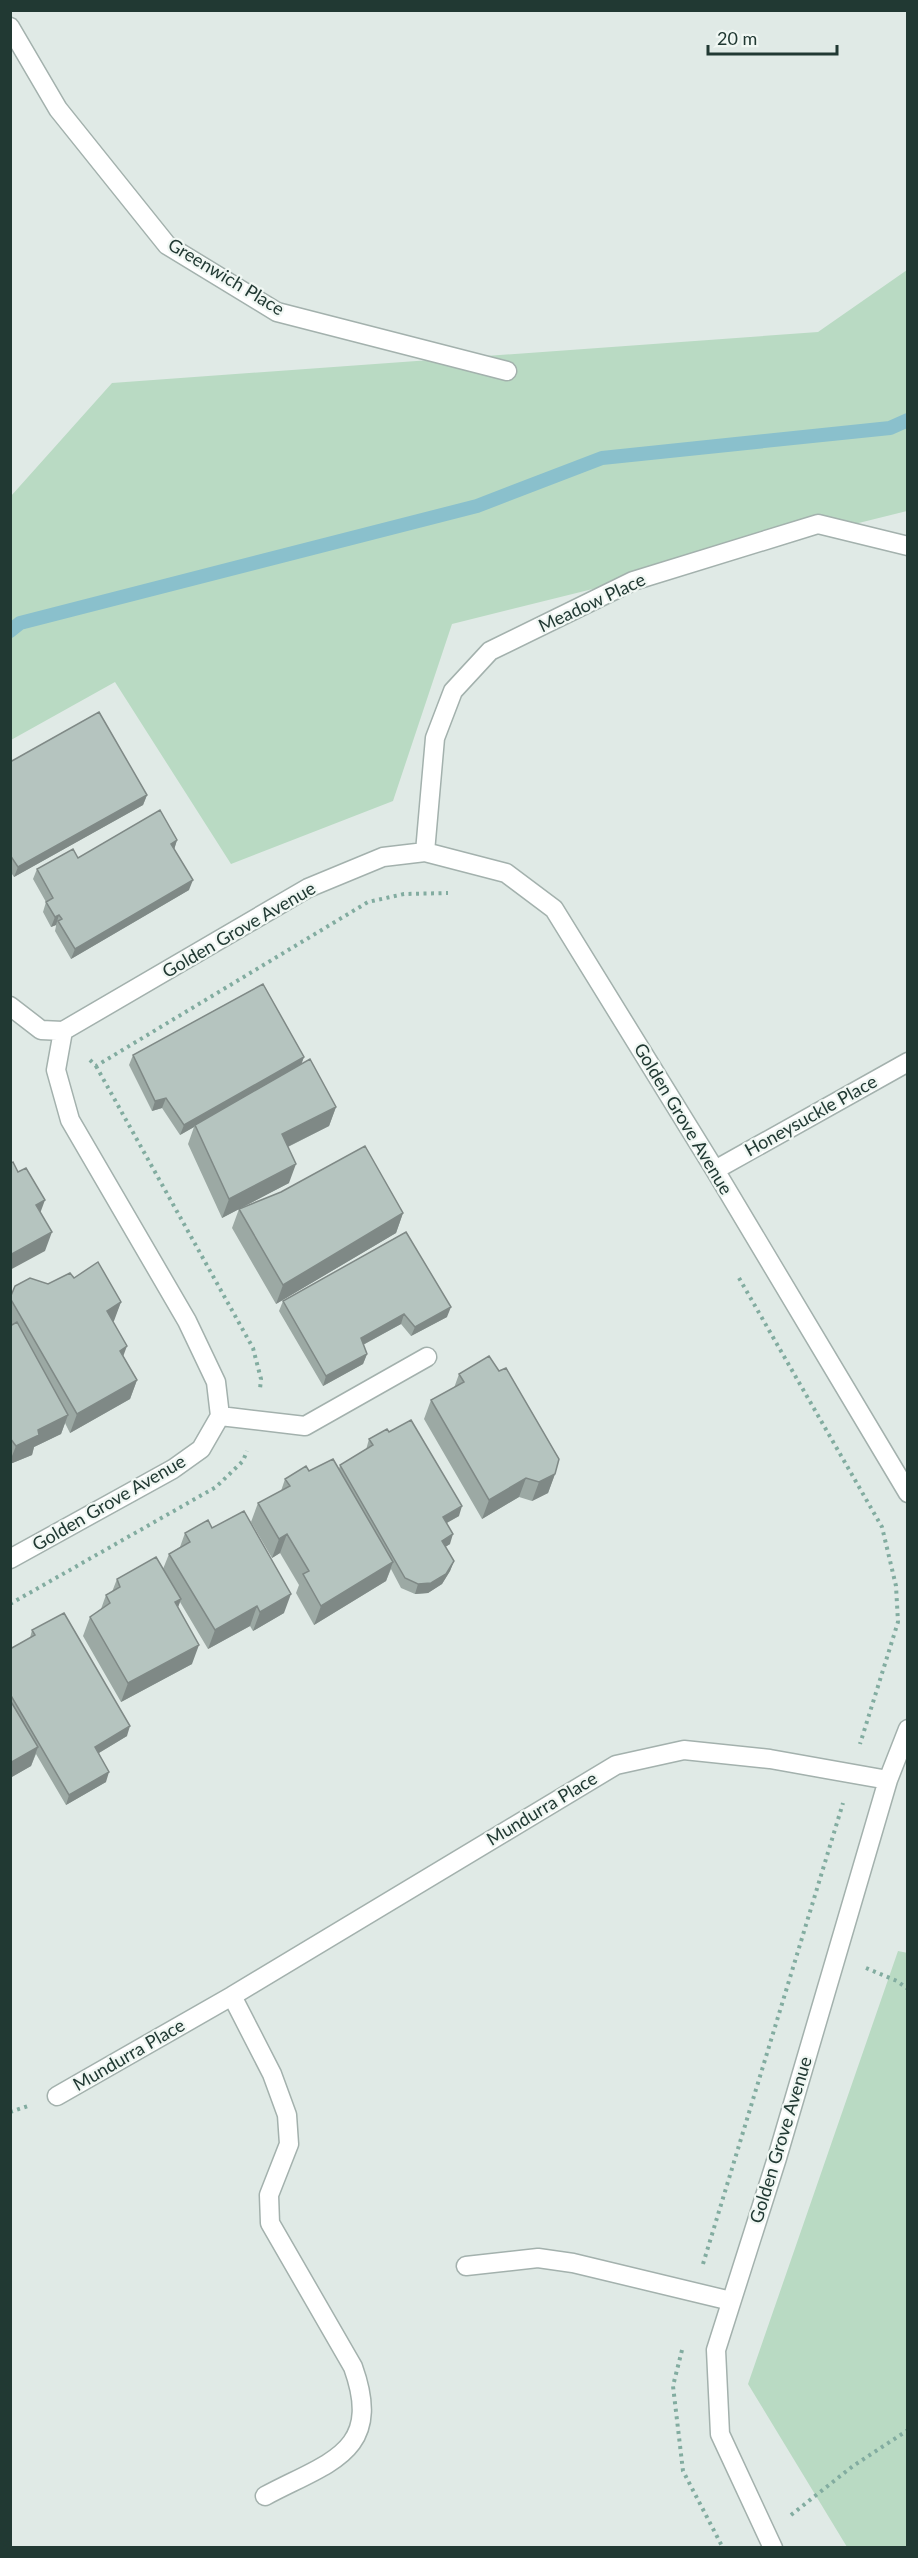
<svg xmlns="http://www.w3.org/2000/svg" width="918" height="2558" viewBox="0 0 918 2558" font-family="Lato,sans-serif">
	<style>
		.green { fill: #b9dac3 }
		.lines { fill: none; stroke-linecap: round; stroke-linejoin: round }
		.stream { stroke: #8ac0cc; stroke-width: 14 }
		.minor-casing { stroke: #a3b1ad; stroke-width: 21 }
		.path { stroke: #82aca0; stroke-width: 4; stroke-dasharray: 3 4.5; stroke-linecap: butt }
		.minor { stroke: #fff; stroke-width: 18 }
		.wall { fill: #9ca9a4 }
		.shaded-wall { fill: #7f8986 }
		.building { fill: #b5c4bf; stroke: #7f8986; stroke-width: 1.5 }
		.labels { text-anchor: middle; stroke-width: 4.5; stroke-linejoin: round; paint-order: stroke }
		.street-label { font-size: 18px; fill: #213933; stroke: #f0f7f3 }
	</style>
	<rect width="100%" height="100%" fill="#e0eae6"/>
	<path class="green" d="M907,270V511L452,624L393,801L231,864L115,682L11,740V496L112,383L818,332Z
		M898,1951L908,1953L907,2547H847L748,2384Z"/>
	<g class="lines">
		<path class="stream" d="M10,631L20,623L477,506L602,458L890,428L908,420"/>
		<defs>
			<path id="minor" d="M10,27L58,109L167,245L277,312L507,371
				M425,852L435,738L453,691L490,651L633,581L818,524L908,546
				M10,1006L41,1030L63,1031
				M715,1170L908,1062
				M220,1416L305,1426L427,1357
				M10,1559L173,1469L201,1449L220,1416L216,1382L187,1321L70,1120L56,1070L63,1031L308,888L383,857L425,852L506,873L554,909L715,1170L908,1493
				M232,1996L272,2074L287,2115L289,2144L269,2195L270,2223L353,2367C384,2453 328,2462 265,2496
				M57,2096L232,1996L616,1765L684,1750L770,1759L888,1780
				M466,2266L538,2258L573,2263L731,2301
				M773,2548L720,2434L716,2350L777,2158L888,1780L908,1729"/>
		</defs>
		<use href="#minor" class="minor-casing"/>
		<path class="path" d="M90,1060L96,1066L368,902L404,894L448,893
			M96,1066L253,1348L261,1379L260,1389
			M739,1278L882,1527L896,1586L898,1622L860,1744
			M10,1604L216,1487L243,1461L247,1451
			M866,1968L897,1981L908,1989
			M10,2112L28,2106
			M703,2264L843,1803
			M682,2350L673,2386L683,2471L723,2548
			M791,2515L853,2466L908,2430"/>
		<use href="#minor" class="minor"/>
	</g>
	<path class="wall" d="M10,762L147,795L143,805L14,877L10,871Z
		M177,840L174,849L189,890L71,959L55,931L56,926V925L51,927L43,912L46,902L33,879L37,869L78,858Z
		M133,1055L304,1057L301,1065L336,1107L329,1126L288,1147L289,1183L241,1208L403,1213L396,1233L276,1304L232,1228L239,1209L222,1218L188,1144L194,1127L180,1135L162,1108L152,1111L129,1065Z
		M74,1278L121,1302L113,1321L123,1356L137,1380L130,1399L70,1433L65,1423L61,1434L34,1447L32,1455L10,1464V1298L48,1284Z
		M283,1301L447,1317L411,1336L401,1324L363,1345L367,1354L363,1364L323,1386L279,1311Z
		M459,1374L555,1474L548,1493L532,1501L519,1497L482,1519L424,1419L431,1400L454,1388Z
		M389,1432L459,1516L447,1523L450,1544L445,1547L454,1561L450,1571L442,1584L428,1593L415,1594L401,1588L391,1569L386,1581L314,1625L296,1593L299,1585L280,1553L272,1558L251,1522L258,1503L281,1491L285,1479L339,1469L340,1465L366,1450L369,1439Z
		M212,1528L284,1613L253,1631L250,1626L208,1649L180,1602L178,1607L192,1664L121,1702L83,1636L90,1617L101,1609L106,1595L112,1592L117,1579L163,1569L169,1554L180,1547L185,1533Z
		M32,1630L127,1736L99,1753L106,1782L66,1805L36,1754L31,1766L10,1778V1649L30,1638Z"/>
	<path class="shaded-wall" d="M147,795L143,805L14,877L18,867Z
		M177,840L174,850L171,844Z
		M193,880L189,890L71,959L75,949Z
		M59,915L56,925L51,927L55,917Z
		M304,1057L300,1067L195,1125L194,1127L180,1135L184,1125Z
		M166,1098L162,1108L152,1111L155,1101Z
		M336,1107L329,1126L275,1153L282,1134Z
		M296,1164L289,1183L222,1218L229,1199Z
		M45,1200L38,1219L36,1205Z
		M403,1213L396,1233L276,1304L283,1285Z
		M52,1232L45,1251L10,1270V1255Z
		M121,1302L114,1321L100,1330L107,1311Z
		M451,1307L447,1317L411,1336L415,1327Z
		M404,1314L401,1324L357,1348L361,1338Z
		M127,1346L120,1365V1351Z
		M367,1354L363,1364L323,1386L326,1376Z
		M137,1380L130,1399L70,1433L77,1414Z
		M68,1415L61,1434L34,1447L32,1455L10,1464V1461L16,1446L38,1430Z
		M555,1474L548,1493L532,1501L539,1482Z
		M526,1478L519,1497L482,1519L489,1500Z
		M462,1506L459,1516L439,1527L443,1517Z
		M287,1534L280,1553L272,1558L279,1539Z
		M453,1534L450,1544L439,1551L442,1541Z
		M454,1561L450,1571L442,1584L428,1593L415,1594L418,1584Z
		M393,1562L386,1581L314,1625L321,1606Z
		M291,1594L284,1613L253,1631L260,1612Z
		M181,1599L174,1618L175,1602Z
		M257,1606L250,1626L208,1649L215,1630Z
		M199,1645L192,1664L121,1702L128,1683Z
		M130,1726L127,1736L92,1757L95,1747Z
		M38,1747L31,1766L10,1778V1763Z
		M109,1772L106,1782L66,1805L69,1795Z"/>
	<path class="building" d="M99,712L147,795L18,867L10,855V762Z
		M160,810L177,840L171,844L193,880L75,949L58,921L62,919L59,915L55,917L46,902L53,898L37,869L73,849L78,858Z
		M263,984L304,1057L184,1125L166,1098L155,1101L133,1055Z
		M310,1059L336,1107L282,1134L296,1164L229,1199L195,1125Z
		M365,1146L403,1213L283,1285L239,1209L281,1192Z
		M13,1162L18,1172L26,1168L45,1200L36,1205L52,1232L10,1255V1164Z
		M406,1232L451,1307L415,1327L404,1314L361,1338L367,1354L326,1376L283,1301Z
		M98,1262L121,1302L107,1311L127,1346L120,1351L137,1380L77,1414L10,1298L15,1286L30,1278L48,1284L70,1273L74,1278Z
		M17,1322L68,1415L38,1430L39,1435L16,1446L10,1438V1326Z
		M489,1356L499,1371L506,1368L559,1459L555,1474L539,1482L526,1478L489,1500L431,1400L464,1382L459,1374Z
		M411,1420L462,1506L443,1517L453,1534L442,1541L454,1561L446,1574L431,1583L418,1584L405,1578L340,1465L373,1445L369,1439L387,1429L389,1432Z
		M333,1459L393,1562L321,1606L303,1574L309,1571L287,1534L279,1539L258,1503L290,1486L285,1479L306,1466L309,1471Z
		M244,1511L291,1594L260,1612L257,1606L215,1630L169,1554L190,1542L185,1533L208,1520L212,1528Z
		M156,1557L181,1599L175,1602L199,1645L128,1683L90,1617L110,1603L106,1595L120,1587L117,1579Z
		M64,1613L130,1726L95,1747L109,1772L69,1795L10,1694V1649L35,1635L32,1630Z
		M10,1700L38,1747L10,1763Z"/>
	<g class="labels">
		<g class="street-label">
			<text transform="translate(226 277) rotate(31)" y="6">Greenwich Place</text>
			<text transform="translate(592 603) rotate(-25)" y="6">Meadow Place</text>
			<text transform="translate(239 930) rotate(-30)" y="6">Golden Grove Avenue</text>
			<text transform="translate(811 1116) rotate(-29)" y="6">Honeysuckle Place</text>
			<text transform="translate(683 1119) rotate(59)" y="6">Golden Grove Avenue</text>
			<text transform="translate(109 1503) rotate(-30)" y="6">Golden Grove Avenue</text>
			<text transform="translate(542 1809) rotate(-31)" y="6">Mundurra Place</text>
			<text transform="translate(129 2055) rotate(-30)" y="6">Mundurra Place</text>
			<text transform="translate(781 2140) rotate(-73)" y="6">Golden Grove Avenue</text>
		</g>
	</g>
	<rect width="918" height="2558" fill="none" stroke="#213933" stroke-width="24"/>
	<path d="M708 45v9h129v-9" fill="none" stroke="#213933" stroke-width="3"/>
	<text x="717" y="45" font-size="18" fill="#213933" stroke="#f0f7f3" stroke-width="4.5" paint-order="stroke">20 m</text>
</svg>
